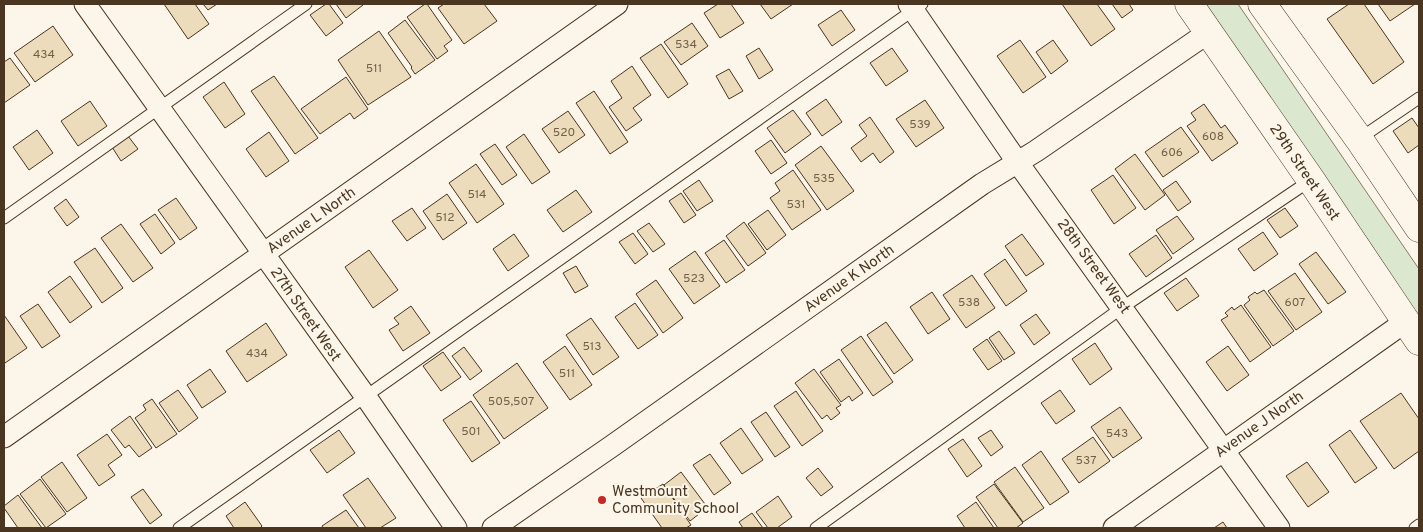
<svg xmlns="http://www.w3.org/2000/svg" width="1423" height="532" viewBox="0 0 1423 532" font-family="Overpass,sans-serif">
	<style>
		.green { fill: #dce7d0; stroke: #887966 }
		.building { fill: #ecdcbc; stroke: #4a3520 }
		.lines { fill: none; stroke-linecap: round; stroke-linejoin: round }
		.lane-casing { stroke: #4a3520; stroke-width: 13 }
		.street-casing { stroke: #4a3520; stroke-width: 23 }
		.secondary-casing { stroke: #4a3520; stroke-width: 29 }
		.lane { stroke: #fbf6e9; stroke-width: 11 }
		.street { stroke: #fbf6e9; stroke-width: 21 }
		.secondary { stroke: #fbf6e9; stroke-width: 28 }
		.poi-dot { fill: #c62828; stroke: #fbf6e9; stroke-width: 2 }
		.labels { text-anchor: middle; stroke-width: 4; stroke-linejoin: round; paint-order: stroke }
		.number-label { font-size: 12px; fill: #725f47 }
		.street-label { font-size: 15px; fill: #4a3520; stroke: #fbf6e9 }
		.poi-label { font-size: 15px; fill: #4a3520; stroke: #fbf6e9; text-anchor: start }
	</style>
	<rect width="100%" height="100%" fill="#fbf6e9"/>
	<path class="green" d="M1199,4H1238L1419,269V316Z"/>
	<path class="building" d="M164,4H195L209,24L188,39Z
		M203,4H217L208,10Z
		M326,4H329L343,23L326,36L310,15Z
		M336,4H362L363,5L346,18Z
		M425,4H427L452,40L444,46L448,51L437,59L407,17Z
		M444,4H484L497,21L464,44L438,8Z
		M718,4H731L744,23L720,38L704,13Z
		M760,4H793L771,19Z
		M1062,4H1097L1115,29L1091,46Z
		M1112,4H1129L1133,10L1122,18Z
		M1349,4H1364L1404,62L1373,84L1327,19Z
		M1378,4H1415L1390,21Z
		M841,10L855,30L832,46L818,25Z
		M405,20L435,60L415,74L411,68L412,67L388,33Z
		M692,23L708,46L681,65L664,42Z
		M53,26L73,55L35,82L14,53Z
		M379,31L411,77L368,105L338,60Z
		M1020,40L1046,77L1023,93L997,56Z
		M1053,40L1068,61L1051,74L1036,52Z
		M661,44L688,84L668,98L640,58Z
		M759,48L773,70L759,79L746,56Z
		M892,48L908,71L886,86L870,63Z
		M10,58L30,85L4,103V62Z
		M632,66L651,95L633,108L642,120L626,131L609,107L622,98L611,81Z
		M729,69L743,91L729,99L716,76Z
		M274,76L318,138L295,154L251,91Z
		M346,77L368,109L354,119L350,113L320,134L301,109Z
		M224,82L245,114L225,128L203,97Z
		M594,91L628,142L610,154L576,103Z
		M826,99L842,122L822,136L806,113Z
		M925,100L944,128L916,147L896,119Z
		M90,101L107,126L78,146L61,121Z
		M1204,104L1221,128L1225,125L1238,143L1212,161L1187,126L1196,120L1191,113Z
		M793,110L811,134L785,153L767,128Z
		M568,111L585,135L559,153L542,129Z
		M870,117L894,152L880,163L873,153L861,162L851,148L867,136L859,125Z
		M1412,118L1419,128V145L1408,153L1393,131Z
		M1181,127L1199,152L1163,177L1145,152Z
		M37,130L53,153L29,170L13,147Z
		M269,132L289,161L266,177L246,149Z
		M524,134L550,172L532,184L506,147Z
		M128,136L138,149L121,161L112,147Z
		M771,140L787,163L771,174L755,151Z
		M495,144L517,175L502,185L480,154Z
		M821,146L854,191L827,210L795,165Z
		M1135,154L1165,195L1145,210L1115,169Z
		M476,164L504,204L477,223L449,183Z
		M793,170L821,210L792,230L770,198L780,191L775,183Z
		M1113,175L1136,208L1114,224L1091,190Z
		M699,180L713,201L697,211L683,191Z
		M1176,181L1191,202L1178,211L1163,190Z
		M576,190L592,212L563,232L547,210Z
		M681,193L696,215L684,223L669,201Z
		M447,194L467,223L443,240L423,211Z
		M176,198L197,228L180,240L158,210Z
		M66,199L79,217L67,226L54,208Z
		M412,208L426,228L407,241L392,221Z
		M1285,208L1298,226L1280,238L1267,220Z
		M768,210L786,235L767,250L748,224Z
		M155,214L175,243L161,254L140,224Z
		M1177,216L1194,239L1173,254L1156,230Z
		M744,222L766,253L748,266L726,236Z
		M649,223L665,244L653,252L637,231Z
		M121,224L153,268L133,282L101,238Z
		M1263,232L1278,254L1254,271L1238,249Z
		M633,233L648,254L635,264L619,242Z
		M514,234L529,256L508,271L493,249Z
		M1022,234L1044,264L1026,276L1005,246Z
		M1156,235L1172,258L1146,277L1129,254Z
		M724,240L745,270L726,283L705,253Z
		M95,248L123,288L102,303L74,262Z
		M369,250L398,290L373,308L345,267Z
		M695,251L720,286L694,304L669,269Z
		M1316,252L1346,292L1328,304L1299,264Z
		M1005,259L1027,291L1006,306L984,274Z
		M576,266L588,286L575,293L563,273Z
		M1295,273L1322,312L1296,330L1268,291Z
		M972,275L995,308L966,328L943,295Z
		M70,276L92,307L70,323L48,292Z
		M1186,278L1199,296L1177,311L1164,293Z
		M656,280L683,318L663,333L636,294Z
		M1264,290L1294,331L1273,346L1244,305L1250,300L1248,297L1255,292L1257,294Z
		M932,292L950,319L928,334L910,307Z
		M635,303L658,335L638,349L615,317Z
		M38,304L60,336L42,348L20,316Z
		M1241,305L1271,347L1250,362L1221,320L1228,316L1225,313L1232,307L1234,310Z
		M411,306L430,333L403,351L389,330L399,324L394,318Z
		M1036,314L1050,333L1034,345L1020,325Z
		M4,315L27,348L5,363L4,361Z
		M591,318L619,357L593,375L566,335Z
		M886,322L913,360L894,374L867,335Z
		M266,323L287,355L247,382L226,351Z
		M999,331L1015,353L1004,360L989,338Z
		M861,336L893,382L873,396L841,350Z
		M987,339L1002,361L988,370L973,349Z
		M1095,343L1112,369L1090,385L1072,359Z
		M565,346L592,385L570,400L543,362Z
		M1228,346L1249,375L1227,391L1206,362Z
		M464,347L482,371L470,380L452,356Z
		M443,352L461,377L441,391L423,366Z
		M839,359L863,393L852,401L849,396L841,402L820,372Z
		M517,363L548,408L504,439L473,395Z
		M210,369L226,392L202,408L187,385Z
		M814,369L841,405L836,408L840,413L831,420L827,415L822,419L795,383Z
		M178,390L198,418L179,432L159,403Z
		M1060,390L1075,411L1056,424L1041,403Z
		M796,391L823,431L802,446L774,406Z
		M1401,393L1419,419V451L1394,469L1360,421Z
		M152,399L177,434L156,448L135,418L146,410L143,405Z
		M471,401L500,443L472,462L443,420Z
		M1120,407L1142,438L1113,458L1091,427Z
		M766,412L790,447L775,457L751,422Z
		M130,416L152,448L139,457L129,445L125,448L111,430Z
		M741,428L763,460L742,474L720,443Z
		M339,430L355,453L327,473L310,450Z
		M991,430L1003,447L991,456L978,438Z
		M1350,430L1377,468L1355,483L1329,445Z
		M107,434L122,455L108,465L115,475L99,486L77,455Z
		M1093,437L1110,461L1079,483L1062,459Z
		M963,439L982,466L967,477L948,449Z
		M1041,451L1069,492L1050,505L1022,465Z
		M710,454L731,483L714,495L693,465Z
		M62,462L87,498L67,512L41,477Z
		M1307,462L1329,492L1308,507L1286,476Z
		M1015,467L1044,508L1023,522L994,482Z
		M818,468L833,487L821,496L806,478Z
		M681,472L705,504L696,511L699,514L690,521L664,485Z
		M368,478L396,518L380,528H366L343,495Z
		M40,479L66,514L46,528L20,494Z
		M663,484L691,525L686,528H662L641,498Z
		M994,484L1023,523L1016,528H998L976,497Z
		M143,489L162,515L150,524L131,497Z
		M18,495L42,528H18L4,508V506Z
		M778,496L792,517L777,528H768L756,512Z
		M245,502L262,526L260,528H234L226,516Z
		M976,502L994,528H965L957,516Z
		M346,510L359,528H323L322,526Z
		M752,513L763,528H743L739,522Z
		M1223,522L1227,528H1214Z"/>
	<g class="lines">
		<defs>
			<path id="lane" d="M1359,139L1419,98
				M4,218L306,4
				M179,528L922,4
				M816,528L1123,307L1311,180
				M1415,528L1419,525"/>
			<path id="street" d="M85,4L366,397L456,528
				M909,4L1018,163L1279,528
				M4,437L617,4
				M493,528L612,446L982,184L1036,151L1209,32
				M1114,528L1405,322"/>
			<path id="secondary" d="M1189,4L1311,180L1419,341
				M1262,4L1359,139L1419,228"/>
		</defs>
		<use href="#lane" class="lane-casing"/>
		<use href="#street" class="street-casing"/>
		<use href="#secondary" class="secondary-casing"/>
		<use href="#lane" class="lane"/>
		<use href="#street" class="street"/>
		<use href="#secondary" class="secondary"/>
	</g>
	<circle class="poi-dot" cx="602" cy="500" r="5"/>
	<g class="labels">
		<g class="number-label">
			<text x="686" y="48">534</text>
			<text x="44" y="58">434</text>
			<text x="374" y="72">511</text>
			<text x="920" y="128">539</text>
			<text x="564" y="136">520</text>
			<text x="1213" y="140">608</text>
			<text x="1172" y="156">606</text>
			<text x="824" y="182">535</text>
			<text x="477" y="198">514</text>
			<text x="796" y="208">531</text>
			<text x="445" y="221">512</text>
			<text x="694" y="282">523</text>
			<text x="969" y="306">538</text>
			<text x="1295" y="306">607</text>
			<text x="592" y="350">513</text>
			<text x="257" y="357">434</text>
			<text x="567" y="377">511</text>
			<text x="511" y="405">505,507</text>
			<text x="471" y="435">501</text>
			<text x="1117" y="437">543</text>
			<text x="1086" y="464">537</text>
		</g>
		<g class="street-label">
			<text transform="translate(1305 172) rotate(56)" y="5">29th Street West</text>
			<text transform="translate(311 220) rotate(-35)" y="5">Avenue L North</text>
			<text transform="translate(1094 266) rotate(54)" y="5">28th Street West</text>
			<text transform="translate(849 278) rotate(-35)" y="5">Avenue K North</text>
			<text transform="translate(306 314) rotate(55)" y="5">27th Street West</text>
			<text transform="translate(1259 424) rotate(-35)" y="5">Avenue J North</text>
		</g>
		<g class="poi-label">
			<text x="612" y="496">Westmount<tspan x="612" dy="17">Community School</tspan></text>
		</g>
	</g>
	<rect width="1423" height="532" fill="none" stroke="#4a3520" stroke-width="10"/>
</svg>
